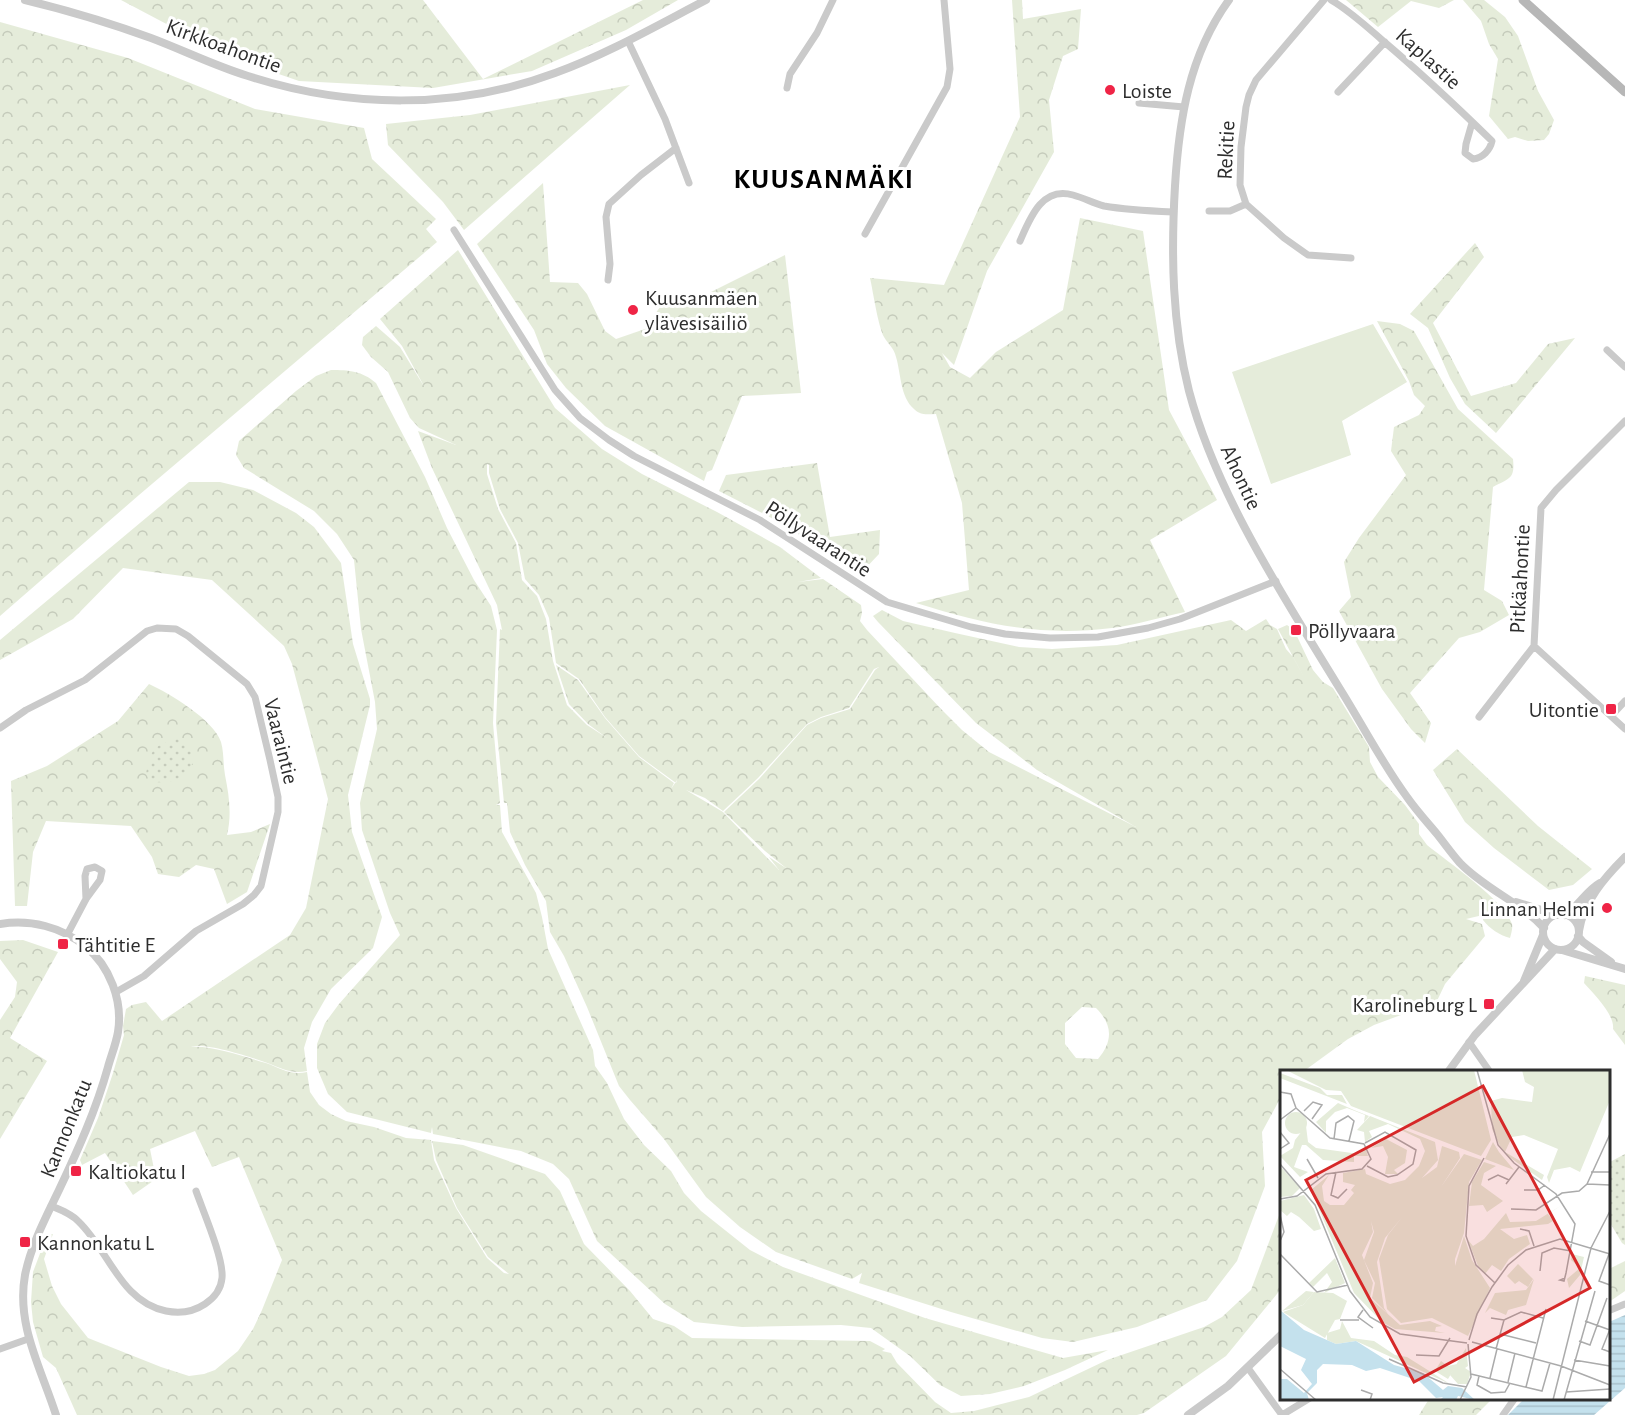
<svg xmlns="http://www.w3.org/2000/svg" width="1625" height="1415" viewBox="0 0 1625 1415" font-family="'Alegreya Sans',sans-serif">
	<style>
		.forest { fill: url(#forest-crowns); fill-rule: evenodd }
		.park { fill: url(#park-dots) }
		.garden { fill: #e5ecda }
		.water { fill: url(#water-rules) }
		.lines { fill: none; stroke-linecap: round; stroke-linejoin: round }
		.minor { stroke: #cacaca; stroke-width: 7 }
		.tertiary { stroke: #cacaca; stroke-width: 8 }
		.secondary { stroke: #b7b7b7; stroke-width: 9 }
		.poi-dot { fill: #ef2446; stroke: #fff; stroke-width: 2 }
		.labels { text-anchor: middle; stroke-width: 6; stroke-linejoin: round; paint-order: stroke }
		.street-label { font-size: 22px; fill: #2d2d2d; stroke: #fff }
		.poi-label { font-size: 22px; fill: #2d2d2d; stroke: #fff; text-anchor: start }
		.district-label { font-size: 28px; font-weight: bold; letter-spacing: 1.5px; fill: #000; stroke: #fff }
		.inset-road { fill: none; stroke: #ababab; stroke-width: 1.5 }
		.view { fill: #d62828; fill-opacity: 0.15; stroke: #d62828; stroke-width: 3 }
		.inset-edge { fill: none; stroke: #2d2d2d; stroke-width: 3 }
	</style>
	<defs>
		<pattern id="forest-crowns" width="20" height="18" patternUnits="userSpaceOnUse" patternTransform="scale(1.5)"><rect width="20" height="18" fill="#e5ecda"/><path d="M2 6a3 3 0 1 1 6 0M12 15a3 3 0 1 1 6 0" fill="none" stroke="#c5cbbb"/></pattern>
		<pattern id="park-dots" width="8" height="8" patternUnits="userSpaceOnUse" patternTransform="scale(1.5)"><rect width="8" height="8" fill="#e5ecda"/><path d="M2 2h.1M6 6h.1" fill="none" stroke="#c5cbbb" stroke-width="1.8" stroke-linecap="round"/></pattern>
		<pattern id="water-rules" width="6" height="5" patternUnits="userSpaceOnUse" patternTransform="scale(1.5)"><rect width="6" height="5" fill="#c4e1ed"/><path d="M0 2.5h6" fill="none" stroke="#a9c1cc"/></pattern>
	</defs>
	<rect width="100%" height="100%" fill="#fff"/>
	<path class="forest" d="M121,0H423L483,79L643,0H678L626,30L532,71L433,88L299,81L229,57Z
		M1012,0H1022L1023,19L1081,9L1078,49L1063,56L1049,100L1054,152L987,271L954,365L942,353L950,367L970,378L996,352L1063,310L1080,218L1143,231L1169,410L1217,500L1150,540L1185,612C1161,617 1136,625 1112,628C1039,637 984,624 916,603L969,590L962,503L936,414C927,414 921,416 914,409C900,397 901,373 896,357C894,348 888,344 884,337C878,326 873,291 870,278L944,285L1020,117Z
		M1346,0H1454L1439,8L1411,1L1378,27Z
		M1463,0H1484L1505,17L1518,36L1538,91L1554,120L1549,134L1544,140L1528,141L1515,137L1508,139L1489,116L1498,59L1489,44L1481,21Z
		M0,22L128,58L255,109L364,128L372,159L436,219L426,229L437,242L139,495L0,616Z
		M630,85L464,230L443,202L388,145L386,124L470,115Z
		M543,183L550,282L578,283L587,294L605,331L616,339L645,329L664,301L695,300L785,255L801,393L742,396L712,470L707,472L704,481L605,426L566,388L547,364L534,330L477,244Z
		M1475,243L1484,257L1433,323L1471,396L1516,383L1548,344L1575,338L1496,433L1465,404L1450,378L1428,328L1410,314Z
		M458,250L555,408L602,449L642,474L717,512L780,547L821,578L798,582L823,579L861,605L862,613L860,621L867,630L940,708L962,730L989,752L1136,827L1037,770L976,723L878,622L873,616L882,610L903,621L955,633L1019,647L1052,649L1117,645L1231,620L1246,631L1266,619L1270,625L1277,629L1286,649L1293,657L1305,679L1278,629L1287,625L1294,630L1313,670L1323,682L1333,688L1369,747L1370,762L1378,777L1405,805L1419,824V834L1427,845C1448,862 1504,900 1512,924C1513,928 1511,934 1510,938C1499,935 1490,929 1483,920V915L1466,919L1482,924L1485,936L1445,984L1436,1003L1432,1006L1428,1003L1413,1006L1409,1012L1374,1025L1348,1039L1304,1071L1282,1072L1281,1097L1262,1132L1265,1186L1237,1261L1207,1300L1137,1327L1073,1342L1042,1338L951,1312L859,1283L862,1273L852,1279L776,1252L740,1227L706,1197L664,1139L630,1100L619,1086L587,1007L564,956L550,932L546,901L525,865L510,832L507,803H504L496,723L500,629L502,630L497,605L432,468L418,431L456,445L419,428L410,418L388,372L371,357L362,345L363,337L376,326L400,347L425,388L402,346L380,319ZM487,464L489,465V473L500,509L518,543L525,579L539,595L549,618L556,663L579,679L605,717L639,756L676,783L677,780L671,789L674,783L639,757L605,718L578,680L556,665L569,704L588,724L607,738L587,725L567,705L553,661L546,619L537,596L522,580L516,543L498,509L487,474ZM879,667L875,670L850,709L821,718L807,725L759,779L724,812L765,851L786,868L769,857L779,870L723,812L686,790L705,798L723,811L758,778L807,724L821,717L849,708L874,669ZM1082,1007L1096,1008C1113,1025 1113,1041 1098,1059L1076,1058L1065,1044V1023Z
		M1377,321L1400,324L1414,331L1458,409L1513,459C1515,479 1510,478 1493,487L1484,590L1502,601L1509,615L1480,632L1459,638L1410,693L1431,723L1425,743L1411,729L1382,689L1339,611L1351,597L1344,562L1359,538L1406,475L1391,451L1394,427L1419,415L1425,406L1414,395L1409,381Z
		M331,370C349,370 362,371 376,383L425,477L447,528L474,580L491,606L497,630L493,723L500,803L496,805H500L502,832L536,893L542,917L548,949L593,1050L595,1066L607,1083L624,1119L644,1145L671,1171L684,1193L701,1211L750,1250L783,1267L925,1318L1063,1358L1108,1350L1065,1370L1024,1386L990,1394L961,1396L940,1385L910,1356L871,1328L841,1325L742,1327L694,1322L665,1304L597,1241L569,1179L553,1164L521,1151L433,1134L432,1127L431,1133L347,1112L328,1094L317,1068V1044L325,1023L339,1004L400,935L390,913L362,830L360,803L377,729L375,702L361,629L354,560L337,534L314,511L244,468L236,455L239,441L296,391L316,376Z
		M817,463L830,537L880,530L879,554L862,572L768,516L719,491L726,475Z
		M189,482H220L253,490L296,513L314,527L341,563L353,644L370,699V705L348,795L352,832L382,917L373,948L331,989L312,1022L304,1048L307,1071C292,1074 283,1069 270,1064C254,1058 205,1042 191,1047C211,1045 245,1057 266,1063C280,1068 291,1076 307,1072L310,1092L319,1105L331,1114L346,1121L374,1127L406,1138L431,1140L434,1160L456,1208L487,1258L504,1273L509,1274L488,1257L457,1208L436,1160L432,1141L463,1145L545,1174L560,1191L584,1244L630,1291L653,1319L674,1326L692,1338L870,1341L885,1349L882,1351L891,1353L897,1363L935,1402L951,1413L974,1411L1029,1397L1107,1360L1204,1327L1222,1317L1251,1290L1281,1210V1289L1226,1356L1144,1413L1137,1415H77L56,1368L43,1357L33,1322L31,1302L33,1272L47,1235L53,1234L44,1259L52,1286L61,1304L88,1338L161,1367L189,1376L204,1374L215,1370L238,1351L253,1329L262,1310L282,1260L239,1157L212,1167L195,1131L150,1149L156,1179L133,1195L105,1153L82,1165L80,1160L98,1118L113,1073L124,1035L123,1026L126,1009L132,1005L146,1002L162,1021L290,935L306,908L328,799L292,664L284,646L212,580L123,568L73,619L0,660V640Z
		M149,684C169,693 214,720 221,742C224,752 223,764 225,775C229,795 232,815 227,835L251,832L270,824L247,892L227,904L214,869L196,865L179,877L158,874L152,857L131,826L46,821L33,852L27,906H15L11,781L47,766L118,721Z
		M1457,749L1538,826L1592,869L1573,885L1549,890L1494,848L1465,822L1433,770Z
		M23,940L58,952L10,1038L47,1061L0,1139V1020L15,997L17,982L0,959V941Z
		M1585,976L1625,985V1045L1613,1029C1615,1015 1594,994 1584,983Z
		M1625,1261V1291L1609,1302V1269Z
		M1429,1399V1398L1492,1399L1476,1415H1419Z"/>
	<path class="park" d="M179,738L192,745L193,763C179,782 174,783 151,782L146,774C151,747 154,746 179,738Z
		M1625,1154V1245L1622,1243L1609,1221L1608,1163Z"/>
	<path class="garden" d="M1373,324L1407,382L1342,421L1351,455L1271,484L1232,372Z"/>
	<path class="water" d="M1625,1315V1388L1594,1415H1508L1524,1399L1608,1398L1609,1322Z"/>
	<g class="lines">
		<path class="minor" d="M1324,0L1256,80L1249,95L1246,107L1241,147L1240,185L1246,204L1284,238L1308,255L1351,258
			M1331,0C1350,11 1366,26 1382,40C1420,72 1456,106 1492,141C1490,150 1483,158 1473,159L1465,153L1466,144L1472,123
			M628,41L665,119L689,183
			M787,88L790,74L817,33L833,0
			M1338,92L1385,42
			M1139,103L1184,107
			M1209,211H1230L1246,204
			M454,230L555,390L580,418L609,440L634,456L760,520L887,602L971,627L1005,634L1050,638L1098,637L1148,628L1180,619L1276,581
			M865,234L947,87L950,69L944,0
			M1020,241C1030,218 1042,186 1073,195C1084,198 1093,203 1104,206C1127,210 1150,211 1173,212
			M608,280L610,264L606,217L609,204L641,175L676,148
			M1607,350L1625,367
			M1534,646L1625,729
			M1611,716L1625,701
			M1479,717L1534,646L1541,508L1556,490L1625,421
			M0,728L26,710L85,680L147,631L157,628L176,629L188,636L247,684L255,697L270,760L278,797V812L261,886L254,895L243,904L196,931L144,976L116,992
			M67,935L86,899L100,880L102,871L95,867L87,869L85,876L86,899
			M1469,1042L1490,1072
			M51,1206C61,1210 72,1214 79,1222C109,1251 121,1302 166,1311C181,1314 193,1312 205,1304C214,1298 221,1289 222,1278C224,1259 203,1211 196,1191
			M1608,1311L1625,1304
			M0,1349L28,1339
			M1248,1368L1282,1415
			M1282,1415L1310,1398
			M1503,1415L1515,1398"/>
		<path class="tertiary" d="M25,0C67,10 110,23 151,38C183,50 215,66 248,76C347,108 456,110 555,73C607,54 656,26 706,0
			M1229,0C1189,55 1179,120 1175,186C1171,254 1172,324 1189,391C1217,496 1284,597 1340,689C1362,724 1382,763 1407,797C1416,810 1427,822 1437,834C1445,844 1452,854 1460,863C1485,889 1520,902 1544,928
			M1516,902L1557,915
			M1543 932a18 18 0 1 1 36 0a18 18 0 1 1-36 0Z
			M1565,915C1579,906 1586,891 1600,883
			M0,924C31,919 61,927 85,946C110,966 123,1001 118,1032C116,1044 111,1056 108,1067C96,1110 78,1150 59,1190C46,1217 31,1245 25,1275C16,1325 41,1368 56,1415
			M1579,931C1583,902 1605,877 1625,857
			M1578,936L1583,942L1611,962
			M1562,950L1625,969
			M1524,981L1543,935
			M1448,1072L1475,1035L1555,949
			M1188,1415L1228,1386L1282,1334"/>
		<path class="secondary" d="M1523,0L1625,92"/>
	</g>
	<g class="poi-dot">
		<circle cx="1110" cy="90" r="6"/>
		<circle cx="633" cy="310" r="6"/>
		<rect x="1290" y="624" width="12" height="12" rx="3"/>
		<rect x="1605" y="703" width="12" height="12" rx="3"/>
		<circle cx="1607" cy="908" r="6"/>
		<rect x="57" y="938" width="12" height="12" rx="3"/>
		<rect x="1483" y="998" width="12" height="12" rx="3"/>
		<rect x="70" y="1165" width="12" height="12" rx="3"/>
		<rect x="19" y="1236" width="12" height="12" rx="3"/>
	</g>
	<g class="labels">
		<g class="street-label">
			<text transform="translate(224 45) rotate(20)" y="8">Kirkkoahontie</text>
			<text transform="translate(1429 58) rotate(42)" y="8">Kaplastie</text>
			<text transform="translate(1225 150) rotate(-87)" y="8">Rekitie</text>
			<text transform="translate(1242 477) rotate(65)" y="8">Ahontie</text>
			<text transform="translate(819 538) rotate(33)" y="8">Pöllyvaarantie</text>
			<text transform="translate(1519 579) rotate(-87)" y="8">Pitkäahontie</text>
			<text transform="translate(282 741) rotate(76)" y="8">Vaaraintie</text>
			<text transform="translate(65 1128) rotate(-68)" y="8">Kannonkatu</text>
		</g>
		<g class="poi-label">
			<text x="1122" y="98">Loiste</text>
			<text x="645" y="305">Kuusanmäen<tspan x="645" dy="25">ylävesisäiliö</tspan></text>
			<text x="1308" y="638">Pöllyvaara</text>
			<text x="1599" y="717" text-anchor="end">Uitontie</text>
			<text x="1595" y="916" text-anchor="end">Linnan Helmi</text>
			<text x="75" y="952">Tähtitie E</text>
			<text x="1477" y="1012" text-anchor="end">Karolineburg L</text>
			<text x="88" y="1179">Kaltiokatu I</text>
			<text x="37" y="1250">Kannonkatu L</text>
		</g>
		<g class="district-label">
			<text x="824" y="188">KUUSANMÄKI</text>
		</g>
	</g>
	<g transform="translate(1280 1070)">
		<rect width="330" height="330" fill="#fff"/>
		<path d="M6,0H194L211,70L201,86L71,36L61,21L46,20ZM242,0H330V30L300,102L290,97L274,100L269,113L267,107L278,79L244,65L232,67L225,82L264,105L262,110L229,87L220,76L212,59L211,31L222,28L252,32L254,17L245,12ZM0,3L40,18L47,25H62L67,34L0,8ZM58,33L74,40L89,46L84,52L85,45L67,38L55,42L46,51V63L36,52ZM90,46L155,72L158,90L142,108L157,97L162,76L179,82L180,88L161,117L184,84L202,90L189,112L184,163L175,189V196L184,166L192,190L210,218L188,266L152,248L121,253L107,239L99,189L108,165L123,146L105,168L97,192L104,238L108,244L92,228L95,213L84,190L94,162L91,151L93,162L82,185L93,213L90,228L120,255L150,251L162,256L156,257L155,261L165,263L115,259L102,252L74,223L31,120L49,105L42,116L44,131L50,135H64L74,123L71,120L75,115L63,112V103L85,99L86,104L110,114L125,110L139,96L145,81L140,69L108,54L89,61L92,67L85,72L84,62L77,60ZM26,56L28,72L36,78L79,84L85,77L88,86H74V92L43,90L26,75H22L14,97L28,102L20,107L0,86L13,78L15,70ZM106,69L127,80L125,93L114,100L118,104H105L108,87L103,76L91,78ZM213,72L219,82L234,100L205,89ZM204,92L216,96L204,103L201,115L223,131L207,142L203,135L189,136L192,112ZM0,96L20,118L12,126L0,127ZM24,125L34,139L41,159L34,161L19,147L11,142L7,146L0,140V131ZM282,135L268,144L273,151L268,154L220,159L234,169L247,165L250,174L229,189L221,201L212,195L205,204L198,196L188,170L193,176L204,169L226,143L230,152L256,151ZM292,184L304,187L300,205L289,218L287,209L300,198L291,190ZM55,188L65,213L44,223L52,212L47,203L33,217L29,213ZM254,209L246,235L228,240L226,245L210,238L205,243L215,223L246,220ZM26,221L34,222L23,235L2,241ZM62,251L71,268L94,271L115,285L127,287L170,314L76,271L56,274L47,270V263L60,259ZM186,278L188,296L185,298L191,302L187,314H178L170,305Z" fill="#e5ecda"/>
		<path d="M34,222L53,223L67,231L60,249L55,250L45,268L3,242L23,235Z" fill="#e5ecda"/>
		<path d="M5 53a11 11 0 1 1 22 0a11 11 0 1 1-22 0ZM161,291L168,296L177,294L168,309L155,301Z" fill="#e5ecda"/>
		<path d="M238,194L253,209L248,217L239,211L235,214L227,206Z" fill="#e5ecda"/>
		<path d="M0,240L24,260L56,274L76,271L114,295L143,303L163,320L168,316L182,318L195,330L178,326L176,330H160L163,327L156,328L139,311L100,298L86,301L72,295L43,294L37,300V313L27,323L29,330H0V309H7L24,323L32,314L21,300L26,289L0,276Z" fill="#c4e1ed"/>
		<path class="inset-road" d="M197,0L218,75L234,93L276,124L295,154L286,203L284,211L280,210L285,208M0,22L11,24L16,38M24,41L33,32L42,35L32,49M0,50L16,38M0,62L9,73L0,79M54,69L56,53L68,46L74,51L69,71M85,73L105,62L136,80L133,94L117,105L108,107L87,96M204,88L189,116L186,166L196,195L215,213M27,89L38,108M0,94L35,135L70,221L90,247L120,264L187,273M56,102L51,125L58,128L67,119M311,102H330M208,110L218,105L229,110M226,114L239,97M307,114L330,115M244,120H258L265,115M0,129L17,126L46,104L82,99L91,89L84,74L50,68L16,38M231,139L256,140L282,123L299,121L307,114L330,64M0,145L4,162L0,171M240,159L249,161L254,176M0,184L37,222L68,215M329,184L319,211L330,215M260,201L262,183L274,178L291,181M83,240L78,247L93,258M211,248L224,250L241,242L263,248M60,250H79M305,251L330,260M330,259L322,279L330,282M220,264L256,273M189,270L197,244L212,217L228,195L246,180L280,169L330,184M299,271L310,275L327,228M192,272L281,296L330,315M216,279L224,250M136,285L159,286L170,268M109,289L163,313L187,317M294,290L330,296M0,299L36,330M191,304L262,321L270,293M199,306L197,315L211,323L225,322L230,313M210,308L217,279M228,312L235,283M246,317L266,239M81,320L92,324L90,330M286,322L330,319M180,330L191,307L188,274M273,330L311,178L330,141M284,330L315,221"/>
		<path class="view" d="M203,16L310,218L134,312L26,110Z"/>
		<rect width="330" height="330" class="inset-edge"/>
	</g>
</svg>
